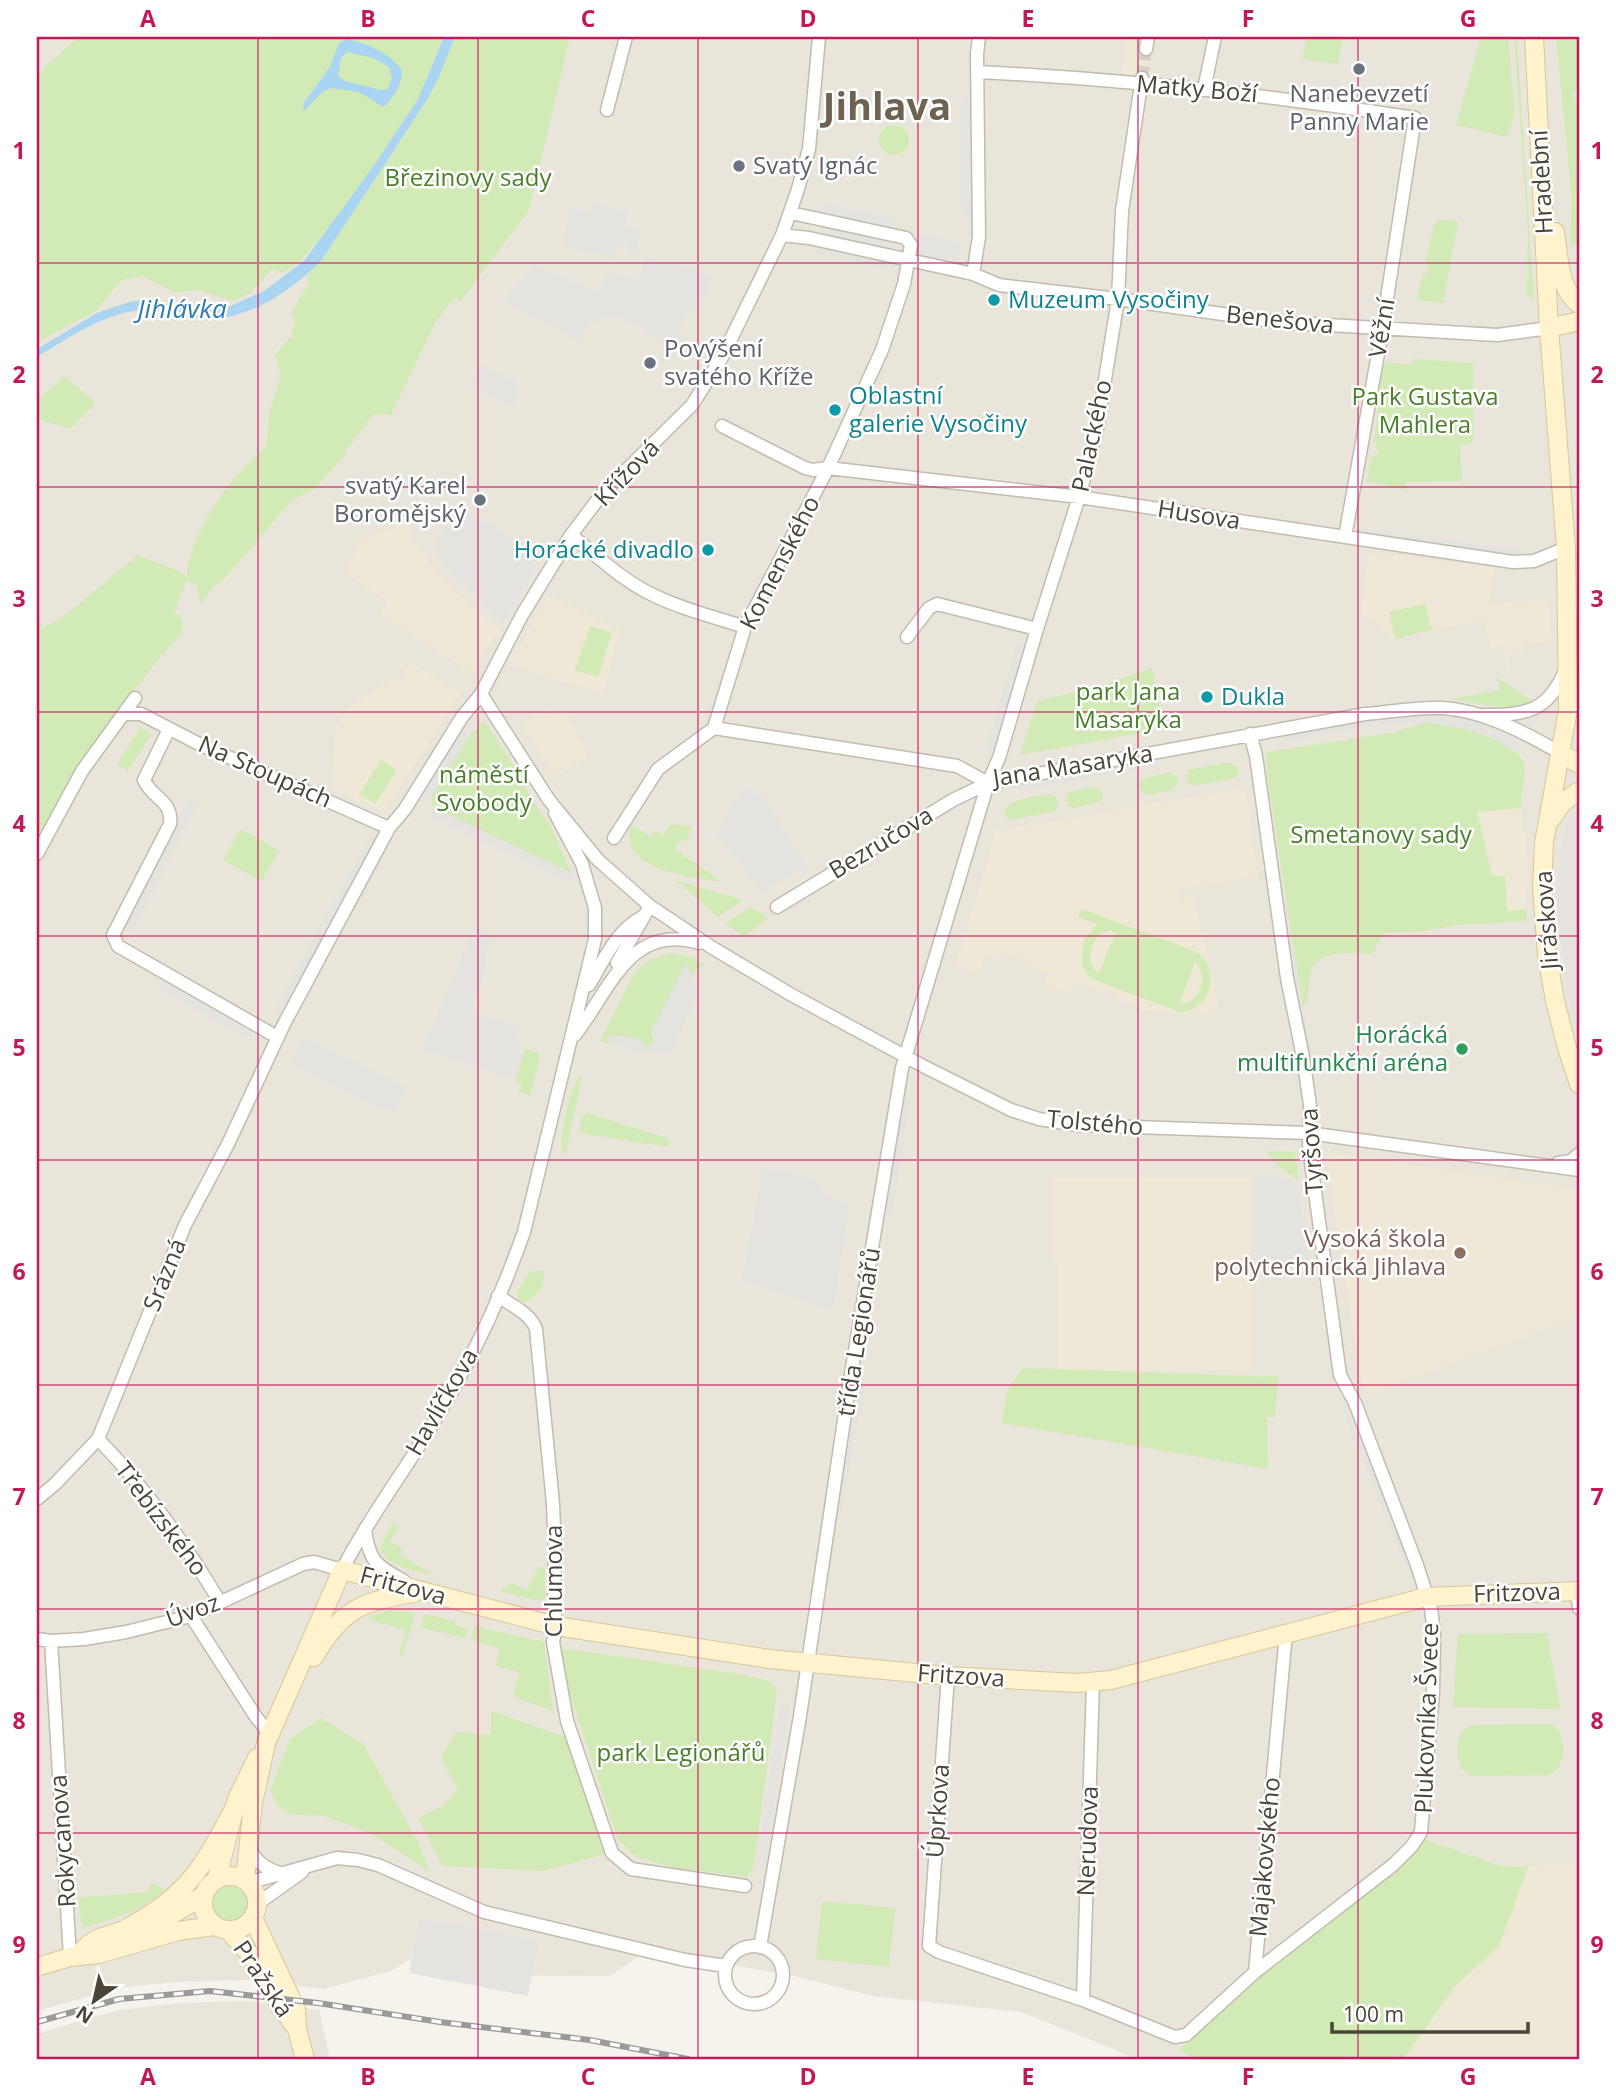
<svg xmlns="http://www.w3.org/2000/svg" width="1616" height="2096" viewBox="0 0 1616 2096" font-family="'Open Sans',sans-serif">
	<style>
		.residential { fill: #eae5da }
		.industrial { fill: #e6e2dd }
		.education { fill: #efe8d6 }
		.green { fill: #d2eab5; fill-rule: evenodd }
		.parking { fill: #e5e3e0 }
		.water { fill: #a9d4f2; fill-rule: evenodd }
		.lines { fill: none; stroke-linecap: round; stroke-linejoin: round }
		.street-tunnel { stroke: #d4d0c8; stroke-width: 12; stroke-dasharray: 12 6; stroke-linecap: butt }
		.street-casing { stroke: #c2bbae; stroke-width: 15 }
		.secondary-casing { stroke: #d6c79b; stroke-width: 20 }
		.street { stroke: #fff; stroke-width: 12 }
		.secondary { stroke: #fff3cd; stroke-width: 18 }
		.rail-casing { stroke: #9a9a9a; stroke-width: 6 }
		.rail { stroke: #fff; stroke-width: 3.5; stroke-dasharray: 10; stroke-linecap: butt }
		.grid { fill: none; stroke: #c2185b; stroke-width: 2; stroke-opacity: 0.55 }
		.worship-dot { fill: #6b7280; stroke: #fff; stroke-width: 2.5 }
		.culture-dot { fill: #0f9aa8; stroke: #fff; stroke-width: 2.5 }
		.leisure-dot { fill: #2e9e5b; stroke: #fff; stroke-width: 2.5 }
		.education-dot { fill: #8d6e63; stroke: #fff; stroke-width: 2.5 }
		.labels { text-anchor: middle; stroke-width: 5; stroke-linejoin: round; paint-order: stroke }
		.street-label { font-size: 24px; fill: #4b4439; stroke: #fff }
		.worship-label { font-size: 24px; fill: #5b616d; stroke: #fff; text-anchor: start }
		.park-label { font-size: 24px; fill: #4a7f2a; stroke: #fff }
		.culture-label { font-size: 24px; fill: #0d838f; stroke: #fff; text-anchor: start }
		.leisure-label { font-size: 24px; fill: #27864d; stroke: #fff; text-anchor: end }
		.education-label { font-size: 24px; fill: #785e54; stroke: #fff; text-anchor: end }
		.water-label { font-size: 26px; font-style: italic; fill: #2e7ab2; stroke: #fff }
		.town-label { font-size: 38px; font-weight: bold; fill: #6e6250; stroke: #fff }
		.neatline { fill: none; stroke: #c2185b; stroke-width: 2.5 }
		.grid-label { font-size: 23px; text-anchor: middle; font-weight: bold; fill: #c2185b }
	</style>
	<rect width="100%" height="100%" fill="#f6f3ec"/>
	<path class="residential" d="M37,37H1579V2059H1133L1114,2049L1021,2012L873,1996L799,1977L648,1950L610,1976L487,1975L432,1945L391,1971L323,1989L246,1980L176,1982L117,1988L37,2011Z
		M245,2001L319,2010L330,2059H37V2034L95,2016L121,2010L178,2003Z"/>
	<path class="industrial" d="M1578,805H1579V1046L1567,994L1556,903L1561,848L1567,823Z"/>
	<path class="education" d="M1126,38L1135,39L1138,42V48L1152,49L1150,80L1121,76Z
		M403,524L439,577L499,630L474,669L468,671L380,614L388,602L343,572L365,536Z
		M1369,552L1495,568L1489,604L1549,600L1552,641L1523,645V651H1520L1519,649H1514V652L1508,653L1511,670L1506,671L1504,647L1490,648L1485,620L1395,639L1374,621L1360,617Z
		M548,595L620,631L603,694L544,677L511,663Z
		M411,662L460,693L387,808L380,810L332,789L336,727L348,707L392,679L398,682Z
		M544,711L568,717L588,756L556,777L522,726Z
		M1245,787L1258,877L1179,890L1181,900L1194,894L1218,1002L1212,1016L1140,1010L1136,1006L1077,982L1072,993L1061,990L1055,994L1051,991V986L1044,984L1048,974L1032,969L1033,963L1003,953L1000,960L984,955L980,975L955,966L993,843V835L996,831Z
		M1521,808L1522,831L1526,832L1529,888L1526,889V909L1507,911L1505,876H1492L1477,811Z
		M1330,1153L1579,1190V1317L1373,1392L1362,1385L1326,1158Z
		M1052,1177H1251L1253,1370H1057V1259L1052,1258Z
		M1579,1861V2059H1403L1456,1985L1499,1946L1528,1867Z"/>
	<path class="green" d="M78,37H443L418,99L375,164L315,246L313,245L302,259L284,273L272,269L250,293L233,301L197,290L174,292L143,276L121,280L96,311L37,342V75Z
		M455,37H570L529,210L461,301L455,297L435,323L390,417L386,414L373,415L347,449L343,458L313,490L292,500L224,579L214,586L201,605L197,586L187,580L174,611C184,621 186,624 179,636C123,700 73,766 37,843V616L44,628L64,616L138,555L181,572L187,578C186,554 210,508 226,489C238,473 254,459 267,445L269,413L281,375L275,355L292,335L295,319L291,313L309,283L307,275L321,261L425,104L438,79Z
		M1307,37H1343L1338,64L1302,59Z
		M1481,37H1508L1515,113L1507,137L1456,125Z
		M1514,37H1517L1534,300H1532L1527,295L1528,234Z
		M1556,37L1579,39V88L1572,95L1579,100V247L1577,243L1570,245L1572,199Z
		M879 140a15 15 0 1 1 30 0a15 15 0 1 1-30 0Z
		M1439,219L1458,222L1443,303L1417,300L1423,274H1427L1429,266L1425,265L1434,225Z
		M1413,359L1473,363V443L1460,445L1462,481L1406,482L1405,490L1367,481L1371,459L1379,452L1374,442L1383,362L1412,365Z
		M64,376L96,403L70,429L37,419V400Z
		M1425,604L1432,630L1395,639L1389,612Z
		M590,626L612,633L598,677L575,670Z
		M1152,668L1163,729L1020,755L1037,701L1097,687Z
		M1498,678L1535,703L1512,709L1451,699L1500,690L1499,681H1496Z
		M484,721L517,770L522,784L552,829L571,873L434,808L431,798L470,735Z
		M1425,722C1450,725 1515,735 1524,764C1526,773 1521,798 1521,808L1477,812L1492,876H1505L1507,911L1526,909L1527,921L1457,925L1424,931L1384,933L1372,954C1356,954 1325,949 1314,965C1308,974 1309,993 1307,1004L1302,1005L1268,779L1266,752L1396,732Z
		M141,727L151,735L128,771L117,764Z
		M381,760L397,770L375,804L359,794Z
		M1230,762L1240,769L1235,778L1194,786L1188,783L1186,776L1188,770Z
		M1170,772L1178,778L1174,790L1147,795L1140,790L1139,783L1142,779Z
		M1095,787L1102,792V801L1073,808L1068,806L1066,799L1069,792Z
		M1050,794L1056,797L1059,802L1055,811L1011,820L1004,815C1007,797 1035,797 1050,794Z
		M671,824L692,827L686,842L681,839L675,849L722,882C694,878 615,870 632,825L651,837L655,831L663,836Z
		M241,829L279,851L261,881L223,860Z
		M675,880L742,900L718,917Z
		M750,907L765,915L767,919L743,937L726,923Z
		M1082,909L1197,952C1223,971 1210,1011 1179,1012L1092,979L1088,975L1082,966V950L1085,938L1097,924L1078,917ZM1109,930L1116,932L1099,973C1082,962 1092,935 1109,930ZM1195,962C1210,977 1200,1003 1179,1004Z
		M670,953L692,957L704,965L692,975L686,965L655,1043L645,1047L607,1037L609,1044L600,1041L633,975L651,959Z
		M525,1049L539,1053L540,1056L530,1095L519,1092L521,1084L515,1082Z
		M580,1075L582,1077L566,1152L562,1154C559,1134 569,1092 580,1075Z
		M587,1113L670,1139L668,1147L579,1133L582,1117Z
		M1266,1151L1295,1152L1299,1181L1278,1166Z
		M530,1271H544C544,1290 539,1295 522,1303L516,1294Z
		M1023,1368L1278,1377L1275,1417H1267L1268,1469L1001,1423L1008,1389Z
		M393,1522L399,1525L390,1542L403,1549L400,1555L434,1575C417,1572 386,1567 380,1548Z
		M539,1567L545,1568V1602L499,1591L512,1583L526,1591Z
		M389,1610L415,1612L403,1656L399,1654L406,1630L370,1620L369,1617Z
		M424,1614L455,1621V1625L468,1629L466,1638L421,1628Z
		M474,1626L544,1642L553,1711L513,1697L519,1672L496,1666L500,1648L471,1640Z
		M1547,1633L1560,1709L1453,1707L1458,1634Z
		M559,1648L745,1675L769,1681L777,1691L755,1857L752,1870L747,1877L671,1867L636,1857L618,1840L563,1673Z
		M491,1711L566,1737L602,1840L605,1854L543,1871L442,1866L418,1818L443,1806L458,1790L441,1758L456,1732L491,1735Z
		M321,1718L363,1744L418,1842L430,1872L370,1833L324,1816L290,1814L280,1808L270,1791L290,1739Z
		M1551,1724C1568,1733 1568,1769 1548,1775L1472,1776L1461,1769C1456,1754 1454,1730 1472,1725Z
		M1425,1840L1501,1866L1528,1867L1499,1946L1456,1985L1403,2059H1196L1178,2050L1258,1977L1401,1867Z
		M151,1883L165,1889C148,1909 107,1921 82,1928L78,1898L147,1892Z
		M209 1903a20 20 0 1 1 40 0a20 20 0 1 1-40 0Z
		M822,1901L895,1908L889,1967L816,1959Z"/>
	<path class="parking" d="M969,96L972,223L961,211L960,105Z
		M595,204L628,212L624,228L641,231L636,255L631,254L624,242L614,248L617,253L616,260L563,245L570,207L592,213Z
		M826,204L895,219L885,268L815,253Z
		M918,233L961,243L957,261L946,259L944,265L912,258Z
		M646,256L714,276L702,301L697,298L691,311L687,310L678,332L686,337L678,353L640,327L619,317L601,319L588,326L578,341L503,300L535,267L600,292L609,271L638,282Z
		M480,365L517,382L515,389L520,392L513,406L470,384Z
		M458,506L543,556L504,622L456,580L436,553L435,545Z
		M1358,529L1525,551L1531,558L1494,557L1364,538Z
		M1017,642L1026,645L995,752L986,749Z
		M1417,714L1425,722L1362,727L1287,741L1278,733L1367,718Z
		M1425,714L1459,717L1482,724L1523,744L1515,752L1492,738L1469,730L1426,722Z
		M460,729L470,735L431,798L421,792Z
		M1152,757L1159,764L1021,790L1015,782Z
		M743,789L764,796L806,867L762,892L716,833Z
		M189,799L197,805L134,930L125,924Z
		M434,808L573,874L569,882L430,816Z
		M371,836L379,840L322,940L283,1016L274,1012L318,928Z
		M1281,872L1312,1056L1303,1057L1272,877Z
		M474,928L492,935L484,962L487,964L472,1011L518,1028L513,1045L525,1049L515,1079L422,1049Z
		M685,964L698,992L672,1051L657,1055L609,1044L607,1036L612,1035L642,1039L645,1047L655,1044L651,1033Z
		M163,980L249,1031L245,1038L158,988Z
		M304,1038L406,1087L393,1113L291,1064Z
		M902,1095L910,1101L891,1219L883,1213Z
		M763,1169L817,1179L819,1189L825,1197L850,1204L833,1310L742,1280Z
		M1255,1176L1280,1177L1297,1186L1312,1272L1257,1276Z
		M857,1372L865,1380L841,1515L834,1507Z
		M1346,1406L1355,1427L1414,1565H1405L1343,1410Z
		M780,1701L790,1703L765,1868L757,1866Z
		M419,1918L539,1941L528,1996L409,1973Z"/>
	<path class="water" d="M444,37H455L438,79L425,103L321,261C290,292 243,324 197,318C176,316 155,308 133,311C98,317 67,339 37,357V349L97,313L129,302L143,300L207,310L226,308L264,291L304,261L375,164L418,99Z
		M347,39C369,44 388,52 402,70C403,82 392,101 383,107L359,92L331,88L322,92L304,111L303,104L330,67L339,43ZM347,52L373,58L389,67L392,79L387,90H381L345,81L338,76L341,58Z"/>
	<g class="lines">
		<path class="street-tunnel" d="M1142,78L1146,49"/>
		<defs>
			<path id="street" d="M1146,49L1148,37
				M977,72C1124,79 1270,95 1415,118L1381,337L1345,537
				M1204,89L1215,37
				M607,110L626,37
				M782,235L809,238L973,274L999,285L1118,299L1278,322L1497,335L1549,328
				M973,274L979,237L977,54L979,37
				M722,426L805,468L813,470L828,468L1079,497L1513,562L1534,561L1566,548
				M571,535C597,556 622,580 651,594C681,609 714,617 745,627
				M907,637L929,608L937,604L1037,629
				M481,694L549,800L598,860L650,906L711,947L790,994L925,1067L1011,1110L1039,1119L1077,1125L1308,1133L1579,1170
				M124,714H141L199,744L389,828
				M1484,715C1526,715 1549,712 1566,668
				M714,728L957,766L988,783
				M169,729L144,780C152,799 173,800 170,824L113,935L118,946L277,1037
				M614,838L658,769L714,728L745,627L828,468L882,350L904,284L911,245L906,238L791,213
				M37,854L82,771L135,698
				M777,907L953,800L988,783L1005,780L1365,714C1390,712 1416,707 1441,708C1483,710 1526,733 1562,754
				M617,963L650,906
				M589,985C604,960 616,931 642,917
				M575,1035C610,990 630,922 699,943
				M1558,1163L1571,1161L1579,1154
				M498,1296C511,1305 530,1313 536,1329L553,1504L555,1551L554,1606L556,1626L553,1642L567,1721L612,1853L631,1869L745,1886
				M98,1439C146,1488 185,1544 220,1602
				M37,1499L55,1484L98,1439L185,1225L228,1144L284,1024L389,828L405,809L462,717L481,694L522,615L571,535L602,494L692,405L721,359L782,235L798,189L809,149L819,37
				M365,1529C369,1562 376,1565 404,1581
				M1577,1591L1579,1608
				M191,1616L256,1717L269,1733
				M37,1639L51,1641L84,1639L126,1632L191,1616L303,1564L314,1562L342,1570C369,1517 405,1471 435,1420C471,1362 501,1297 524,1232L595,939V908L582,864L555,813
				M51,1641L70,1957
				M948,1676L929,1946L939,1952L1083,2000L1175,2037L1186,2035L1255,1972L1393,1865L1412,1846L1421,1832L1433,1692L1434,1632L1431,1609L1417,1565L1355,1403L1340,1375L1309,1148L1310,1105L1303,1057L1287,978L1256,756L1250,734
				M248,1844C254,1861 265,1869 283,1874
				M248,1883L337,1858L358,1860L378,1865L484,1912L685,1960L726,1966
				M257,1904L302,1872
				M725 1975a29 29 0 1 1 58 0a29 29 0 1 1-58 0Z
				M760,1947L800,1716L850,1380L902,1068L988,783L999,758L1037,629L1079,497L1097,429L1118,299L1122,211L1142,78
				M1255,1972L1286,1633
				M1083,2000L1093,1682"/>
			<path id="secondary" d="M1534,37L1549,328L1566,548L1568,710L1544,843L1542,887L1547,955L1555,1001L1567,1048L1579,1084
				M1555,232C1559,256 1558,289 1579,304
				M1549,328L1579,321
				M1562,754L1579,764
				M1551,819L1563,802L1579,791
				M314,1657C342,1609 360,1602 414,1593
				M203 1903a27 27 0 1 1 54 0a27 27 0 1 1-54 0Z
				M217,1878L237,1799L257,1758
				M245,1880L253,1803L266,1743L342,1570L556,1626L769,1659L948,1676L1077,1683L1111,1680L1426,1597L1579,1591
				M253,1918L296,2009L297,2029L305,2059
				M125,1929C188,1896 203,1867 235,1807
				M228,1930L255,1960L280,2006L297,2029
				M78,1955L89,1944L99,1938L171,1915L203,1896
				M37,1967L70,1957L99,1954L178,1931L214,1926"/>
		</defs>
		<use href="#street" class="street-casing"/>
		<use href="#secondary" class="secondary-casing"/>
		<use href="#street" class="street"/>
		<use href="#secondary" class="secondary"/>
		<defs>
			<path id="rail" d="M37,2022L119,1999L210,1991L318,2003L440,2022L590,2040L688,2059"/>
		</defs>
		<use href="#rail" class="rail-casing"/>
		<use href="#rail" class="rail"/>
	</g>
	<path class="grid" d="M258,37V2059M478,37V2059M698,37V2059M918,37V2059M1138,37V2059M1358,37V2059M37,263H1579M37,487H1579M37,712H1579M37,936H1579M37,1160H1579M37,1385H1579M37,1609H1579M37,1833H1579"/>
	<g class="worship-dot">
		<circle cx="1359" cy="69" r="7"/>
		<circle cx="739" cy="166" r="7"/>
		<circle cx="650" cy="363" r="7"/>
		<circle cx="480" cy="500" r="7"/>
	</g>
	<g class="culture-dot">
		<circle cx="994" cy="300" r="7"/>
		<circle cx="835" cy="410" r="7"/>
		<circle cx="708" cy="550" r="7"/>
		<circle cx="1207" cy="697" r="7"/>
	</g>
	<circle class="leisure-dot" cx="1462" cy="1049" r="7"/>
	<circle class="education-dot" cx="1460" cy="1253" r="7"/>
	<g class="labels">
		<g class="street-label">
			<text transform="translate(1197 89) rotate(5)" y="8">Matky Boží</text>
			<text transform="translate(1542 182) rotate(-93)" y="8">Hradební</text>
			<text transform="translate(1280 320) rotate(6)" y="8">Benešova</text>
			<text transform="translate(1382 328) rotate(-81)" y="8">Věžní</text>
			<text transform="translate(1092 436) rotate(-78)" y="8">Palackého</text>
			<text transform="translate(627 473) rotate(-46)" y="8">Křížová</text>
			<text transform="translate(1199 515) rotate(9)" y="8">Husova</text>
			<text transform="translate(780 563) rotate(-63)" y="8">Komenského</text>
			<text transform="translate(1073 766) rotate(-9)" y="8">Jana Masaryka</text>
			<text transform="translate(265 772) rotate(24)" y="8">Na Stoupách</text>
			<text transform="translate(881 843) rotate(-31)" y="8">Bezručova</text>
			<text transform="translate(1547 920) rotate(-94)" y="8">Jiráskova</text>
			<text transform="translate(1095 1123) rotate(5)" y="8">Tolstého</text>
			<text transform="translate(1312 1151) rotate(-94)" y="8">Tyršova</text>
			<text transform="translate(165 1275) rotate(-68)" y="8">Srázná</text>
			<text transform="translate(859 1332) rotate(-81)" y="8">třída Legionářů</text>
			<text transform="translate(442 1402) rotate(-60)" y="8">Havlíčkova</text>
			<text transform="translate(161 1519) rotate(53)" y="8">Třebízského</text>
			<text transform="translate(554 1581) rotate(-90)" y="8">Chlumova</text>
			<text transform="translate(403 1586) rotate(15)" y="8">Fritzova</text>
			<text transform="translate(1517 1593) rotate(-2)" y="8">Fritzova</text>
			<text transform="translate(193 1611) rotate(-20)" y="8">Úvoz</text>
			<text transform="translate(961 1676) rotate(4)" y="8">Fritzova</text>
			<text transform="translate(1427 1718) rotate(-88)" y="8">Plukovníka Švece</text>
			<text transform="translate(938 1811) rotate(-86)" y="8">Úprkova</text>
			<text transform="translate(63 1841) rotate(-94)" y="8">Rokycanova</text>
			<text transform="translate(1088 1841) rotate(-88)" y="8">Nerudova</text>
			<text transform="translate(1265 1857) rotate(-85)" y="8">Majakovského</text>
			<text transform="translate(263 1979) rotate(56)" y="8">Pražská</text>
		</g>
		<g class="worship-label">
			<text x="1359" y="102" text-anchor="middle">Nanebevzetí<tspan x="1359" dy="28">Panny Marie</tspan></text>
			<text x="753" y="174">Svatý Ignác</text>
			<text x="664" y="357">Povýšení<tspan x="664" dy="28">svatého Kříže</tspan></text>
			<text x="466" y="494" text-anchor="end">svatý Karel<tspan x="466" dy="28">Boromějský</tspan></text>
		</g>
		<g class="park-label">
			<text x="468" y="186">Březinovy sady</text>
			<text x="1425" y="405">Park Gustava<tspan x="1425" dy="28">Mahlera</tspan></text>
			<text x="1128" y="700">park Jana<tspan x="1128" dy="28">Masaryka</tspan></text>
			<text x="484" y="783">náměstí<tspan x="484" dy="28">Svobody</tspan></text>
			<text x="1381" y="843">Smetanovy sady</text>
			<text x="681" y="1761">park Legionářů</text>
		</g>
		<g class="culture-label">
			<text x="1008" y="308">Muzeum Vysočiny</text>
			<text x="849" y="404">Oblastní<tspan x="849" dy="28">galerie Vysočiny</tspan></text>
			<text x="694" y="558" text-anchor="end">Horácké divadlo</text>
			<text x="1221" y="705">Dukla</text>
		</g>
		<g class="leisure-label">
			<text x="1448" y="1043">Horácká<tspan x="1448" dy="28">multifunkční aréna</tspan></text>
		</g>
		<g class="education-label">
			<text x="1446" y="1247">Vysoká škola<tspan x="1446" dy="28">polytechnická Jihlava</tspan></text>
		</g>
		<g class="water-label">
			<text x="182" y="318">Jihlávka</text>
		</g>
		<g class="town-label">
			<text x="887" y="120">Jihlava</text>
		</g>
	</g>
	<rect width="1616" height="2096" fill="none" stroke="#ffffff" stroke-width="77"/>
	<g transform="translate(94 2001) rotate(214)" stroke="#ffffff" stroke-width="5" paint-order="stroke">
	<path d="M0-5L12 26L0 18L-12 26Z" fill="#4b4439"/>
	<text y="-10" font-size="19" font-weight="bold" text-anchor="middle" fill="#4b4439">N</text>
	</g>
	<path d="M1332 2022v10h196v-10" fill="none" stroke="#4b4439" stroke-width="3.5"/>
	<text x="1343" y="2022" font-size="21" fill="#4b4439" stroke="#ffffff" stroke-width="5" paint-order="stroke">100 m</text>
	<rect x="38" y="38" width="1540" height="2020" class="neatline"/>
	<g class="grid-label">
		<text x="148" y="27">A</text>
		<text x="368" y="27">B</text>
		<text x="588" y="27">C</text>
		<text x="808" y="27">D</text>
		<text x="1028" y="27">E</text>
		<text x="1248" y="27">F</text>
		<text x="1468" y="27">G</text>
		<text x="19" y="159">1</text>
		<text x="1597" y="159">1</text>
		<text x="19" y="383">2</text>
		<text x="1597" y="383">2</text>
		<text x="19" y="607">3</text>
		<text x="1597" y="607">3</text>
		<text x="19" y="832">4</text>
		<text x="1597" y="832">4</text>
		<text x="19" y="1056">5</text>
		<text x="1597" y="1056">5</text>
		<text x="19" y="1280">6</text>
		<text x="1597" y="1280">6</text>
		<text x="19" y="1505">7</text>
		<text x="1597" y="1505">7</text>
		<text x="19" y="1729">8</text>
		<text x="1597" y="1729">8</text>
		<text x="19" y="1953">9</text>
		<text x="1597" y="1953">9</text>
		<text x="148" y="2085">A</text>
		<text x="368" y="2085">B</text>
		<text x="588" y="2085">C</text>
		<text x="808" y="2085">D</text>
		<text x="1028" y="2085">E</text>
		<text x="1248" y="2085">F</text>
		<text x="1468" y="2085">G</text>
	</g>
</svg>
